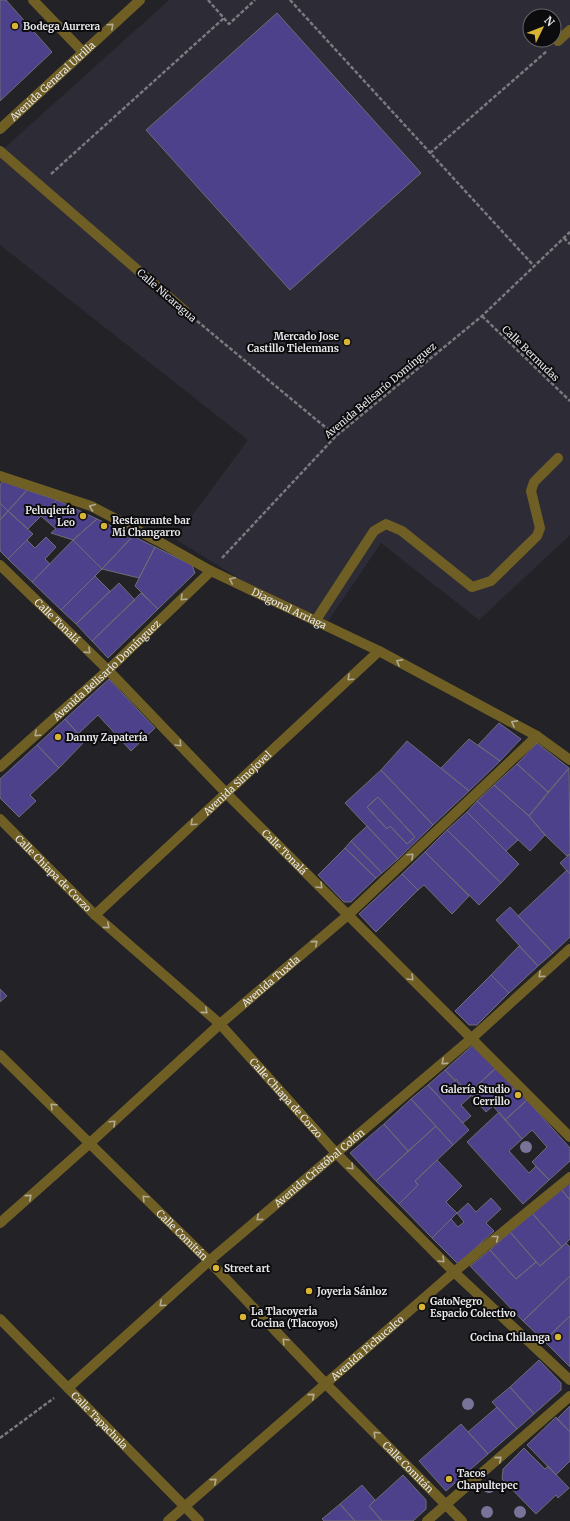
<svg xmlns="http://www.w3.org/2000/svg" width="570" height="1521" viewBox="0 0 570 1521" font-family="Merriweather,serif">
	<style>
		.built { fill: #2d2c36; fill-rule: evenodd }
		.building { fill: #4e418c; stroke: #6e6d73; fill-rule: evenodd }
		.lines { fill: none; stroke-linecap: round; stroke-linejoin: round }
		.path { stroke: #7a7a7e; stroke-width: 2.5; stroke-dasharray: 4 2; stroke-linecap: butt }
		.minor { stroke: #705f24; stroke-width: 10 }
		.tree { fill: #777399 }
		.oneway { stroke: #b2aa91 }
		.poi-dot { fill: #d8b434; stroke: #0c0c0e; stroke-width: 1.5 }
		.labels { text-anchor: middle; stroke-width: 4; stroke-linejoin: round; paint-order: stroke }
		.poi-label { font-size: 10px; font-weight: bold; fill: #e8e8eb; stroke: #0c0c0e; text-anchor: start }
		.street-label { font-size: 10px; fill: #e8e8eb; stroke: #0c0c0e }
	</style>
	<rect width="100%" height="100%" fill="#232227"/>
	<path class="built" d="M169,0H570V535L479,620L381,543L328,621L242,580L175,539L248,440L0,245V152ZM530,16H554V40H530Z"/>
	<path class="building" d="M0,0H6L52,52L0,101Z
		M277,13L421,173L290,290L146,130Z
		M2,481L27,490L8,511L0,503V485Z
		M27,490L57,500L28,529L8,511Z
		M57,500L97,519L73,540L51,533L56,529L41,516Z
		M0,503L8,511L0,520Z
		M8,511L33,534L8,559L0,551V520Z
		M97,519L133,536L102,569L73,540Z
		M133,536L155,547L139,578L102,569Z
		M46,537L56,547L45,559L50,564L32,582L8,559L27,540L35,548Z
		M73,540L102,569L61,610L32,582Z
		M155,547L192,565L195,573L158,609L135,586Z
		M95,576L110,591L76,624L61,610Z
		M119,583L135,600L92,641L76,624Z
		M141,593L158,609L108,658L92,641Z
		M109,679L155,728L131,751L98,715L78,734L65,719Z
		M65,719L85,741L59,768L37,745Z
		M499,723L521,739L500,761L478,745Z
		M469,739L500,761L469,791L441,768Z
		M407,741L469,791L433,825L381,770Z
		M537,743L569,768L548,792L517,764Z
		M37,745L59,768L30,795L36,801L19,817L0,798V779Z
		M517,764L548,792L529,816L494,785Z
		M569,768L570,854L567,856L545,835L529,816Z
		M381,770L433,825L398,859L345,803ZM378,797L415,837L407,844L390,826L387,829L367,807Z
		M494,785L529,816L545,835L530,851L477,801Z
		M378,797L415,837L407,844L390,826L387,829L367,807Z
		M477,801L518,840L506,851L467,812Z
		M467,812L519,864L501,883L447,830Z
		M367,826L398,859L382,873L351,841Z
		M447,830L501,883L479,905L425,852Z
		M351,841L382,873L376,878L345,848Z
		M345,848L376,878L351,902H344L318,875Z
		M425,852L469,896L452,914L424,885L418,890L402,874Z
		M570,854V874L560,863Z
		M567,870L570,874V937L553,953L518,916Z
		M402,874L418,890L376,932L359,914Z
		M510,907L553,953L538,966L496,920Z
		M519,946L538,966L509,993L491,975Z
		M491,975L509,993L477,1025H469L455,1011Z
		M0,989L7,996L0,1002Z
		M475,1043L497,1067L469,1093L445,1070Z
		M497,1067L515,1087L486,1112L469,1093Z
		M445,1070L455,1081L456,1079L471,1096L461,1105L471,1116L463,1123L428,1085Z
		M428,1085L469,1130L453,1145L411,1099Z
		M515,1087L527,1100L505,1120L493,1106Z
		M411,1099L436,1126L408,1151L384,1124Z
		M527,1100L570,1148V1161L549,1180L532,1162L547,1147L532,1130L522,1139L505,1120Z
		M499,1112L522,1139L509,1151L529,1173L536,1166L549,1180L523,1204L467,1142Z
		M384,1124L408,1151L376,1181L350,1153Z
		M436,1126L453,1145L415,1181L418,1185L399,1204L376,1181Z
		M437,1160L462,1186L446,1202L457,1213L432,1238L399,1204L418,1185L415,1181Z
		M570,1180V1200L560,1188Z
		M560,1188L570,1200V1239L562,1247L532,1213Z
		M491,1198L501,1209L486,1223L494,1231L458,1264L432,1238L451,1219L458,1227L464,1222L457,1213L468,1203L476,1212Z
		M532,1213L562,1247L540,1266L510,1232Z
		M510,1232L536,1262L516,1279L490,1250Z
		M566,1243L570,1247V1276L523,1321L470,1266L490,1250L516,1279L536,1262L540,1266Z
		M570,1276V1316L544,1341L523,1321Z
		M570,1316V1367L544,1341Z
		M539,1360L561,1383V1390L534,1414L510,1387Z
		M510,1387L534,1414L517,1429L492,1402Z
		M570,1406V1432L557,1419Z
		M497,1407L517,1429L488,1454L468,1432Z
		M556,1417L570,1432V1461L556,1475L527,1445Z
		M461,1424L488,1454L446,1491L419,1461Z
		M524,1448L545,1469L548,1466L569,1488L558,1498L556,1495L536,1514L502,1479L503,1469Z
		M403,1475L426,1500V1509L413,1521H382L369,1506Z
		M362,1485L375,1500L369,1506L382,1521H355L340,1504Z
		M340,1504L355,1521H324L322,1519Z"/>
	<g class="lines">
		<path class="path" d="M208,0L229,24L255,0
			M290,0L534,266
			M430,153L547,51
			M51,174L224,18
			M564,238L570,244
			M482,316L570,401
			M197,321L336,436
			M222,558L336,436L482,316L570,232
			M0,1438L54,1398"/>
		<g class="minor">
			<path d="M33,0L83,52"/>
			<path d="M558,41L570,30"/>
			<path id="s1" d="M0,129L140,0"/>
			<path d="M0,151L185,311"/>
			<path id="s2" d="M0,476L91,506L158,541L211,571L379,651L537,736L570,760"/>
			<path id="s3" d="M0,565L108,670L226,793L570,1137"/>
			<path d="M316,620L374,531L386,524L402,531L472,587L491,581L537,536L540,528L531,491L534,482L558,458"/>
			<path id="s4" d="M0,767L108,670L211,571"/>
			<path id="s5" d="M0,819L95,915L220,1024L336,1153L454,1272L570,1380"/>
			<path id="s6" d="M95,915L379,651"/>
			<path id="s7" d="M0,1055L209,1261L326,1384L462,1521"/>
			<path id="s8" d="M0,1223L90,1143L220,1024L348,915L537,736"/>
			<path id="s9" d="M0,1319L199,1521"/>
			<path id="s10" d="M68,1388L209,1261L472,1038L570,949"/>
			<path id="s11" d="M168,1521L454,1272L570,1177"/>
			<path d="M427,1521L570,1396"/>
		</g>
	</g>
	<g class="tree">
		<circle cx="526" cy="1147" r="6"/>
		<circle cx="468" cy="1404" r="6"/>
		<circle cx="489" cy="1487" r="6"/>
		<circle cx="487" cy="1512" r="6"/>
		<circle cx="520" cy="1512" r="6"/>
	</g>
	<defs><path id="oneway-chevron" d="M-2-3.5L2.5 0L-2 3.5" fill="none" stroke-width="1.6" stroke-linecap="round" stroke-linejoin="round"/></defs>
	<g class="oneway">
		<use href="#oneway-chevron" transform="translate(111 26) rotate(-42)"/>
		<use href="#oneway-chevron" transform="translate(92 507) rotate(-157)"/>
		<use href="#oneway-chevron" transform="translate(232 580) rotate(-155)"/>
		<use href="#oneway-chevron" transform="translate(183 598) rotate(136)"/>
		<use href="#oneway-chevron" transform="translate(88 651) rotate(44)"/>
		<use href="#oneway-chevron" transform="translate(399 662) rotate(-152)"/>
		<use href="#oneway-chevron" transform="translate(350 678) rotate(137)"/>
		<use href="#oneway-chevron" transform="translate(514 723) rotate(-152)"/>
		<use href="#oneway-chevron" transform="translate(37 734) rotate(138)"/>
		<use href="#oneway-chevron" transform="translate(179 744) rotate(46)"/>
		<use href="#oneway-chevron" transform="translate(193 823) rotate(137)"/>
		<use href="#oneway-chevron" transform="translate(411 856) rotate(-43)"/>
		<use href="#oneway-chevron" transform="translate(320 886) rotate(45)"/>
		<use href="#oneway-chevron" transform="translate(107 926) rotate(41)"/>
		<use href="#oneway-chevron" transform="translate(315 943) rotate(-41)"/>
		<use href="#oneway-chevron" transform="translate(541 975) rotate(138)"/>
		<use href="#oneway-chevron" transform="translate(411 978) rotate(45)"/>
		<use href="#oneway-chevron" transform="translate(205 1011) rotate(41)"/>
		<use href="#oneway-chevron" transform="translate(444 1062) rotate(140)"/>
		<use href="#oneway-chevron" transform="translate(53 1106) rotate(-136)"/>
		<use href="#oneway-chevron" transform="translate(113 1123) rotate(-43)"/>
		<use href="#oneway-chevron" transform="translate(351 1167) rotate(45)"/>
		<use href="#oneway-chevron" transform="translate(29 1197) rotate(-41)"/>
		<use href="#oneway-chevron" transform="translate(145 1198) rotate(-135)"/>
		<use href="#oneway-chevron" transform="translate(259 1218) rotate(140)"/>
		<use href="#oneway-chevron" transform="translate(496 1238) rotate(-39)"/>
		<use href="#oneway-chevron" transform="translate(442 1260) rotate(45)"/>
		<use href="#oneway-chevron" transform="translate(162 1304) rotate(138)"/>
		<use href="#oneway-chevron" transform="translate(285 1341) rotate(-134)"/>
		<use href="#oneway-chevron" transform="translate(312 1396) rotate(-41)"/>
		<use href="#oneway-chevron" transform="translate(376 1434) rotate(-135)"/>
		<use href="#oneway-chevron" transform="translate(499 1459) rotate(-41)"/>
		<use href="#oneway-chevron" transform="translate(214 1481) rotate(-41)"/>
	</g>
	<g class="poi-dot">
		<circle cx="15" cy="26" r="4"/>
		<circle cx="347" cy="342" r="4"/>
		<circle cx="83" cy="516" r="4"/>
		<circle cx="104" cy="526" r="4"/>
		<circle cx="58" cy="737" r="4"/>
		<circle cx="518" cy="1095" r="4"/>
		<circle cx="216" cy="1268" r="4"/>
		<circle cx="309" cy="1291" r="4"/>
		<circle cx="422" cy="1307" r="4"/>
		<circle cx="243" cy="1317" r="4"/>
		<circle cx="558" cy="1337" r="4"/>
		<circle cx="449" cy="1479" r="4"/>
	</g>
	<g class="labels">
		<g class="poi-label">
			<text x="23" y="30">Bodega Aurrera</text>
			<text x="339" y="340" text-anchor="end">Mercado Jose<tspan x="339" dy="12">Castillo Tielemans</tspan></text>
			<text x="75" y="514" text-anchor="end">Peluqiería<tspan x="75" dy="12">Leo</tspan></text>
			<text x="112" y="524">Restaurante bar<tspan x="112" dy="12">Mi Changarro</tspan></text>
			<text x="66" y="741">Danny Zapatería</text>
			<text x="510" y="1093" text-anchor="end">Galería Studio<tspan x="510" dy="12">Cerrillo</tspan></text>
			<text x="224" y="1272">Street art</text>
			<text x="317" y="1295">Joyeria Sánloz</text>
			<text x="430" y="1305">GatoNegro<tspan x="430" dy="12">Espacio Colectivo</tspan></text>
			<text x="251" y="1315">La Tlacoyeria<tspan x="251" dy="12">Cocina (Tlacoyos)</tspan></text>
			<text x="550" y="1341" text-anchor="end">Cocina Chilanga</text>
			<text x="457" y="1477">Tacos<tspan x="457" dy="12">Chapultepec</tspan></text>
		</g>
		<g class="street-label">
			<text dy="4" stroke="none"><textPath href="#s1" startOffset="71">Avenida General Utrilla</textPath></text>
			<text transform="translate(167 295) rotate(41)" y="4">Calle Nicaragua</text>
			<text transform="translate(531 353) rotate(44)" y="4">Calle Bermudas</text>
			<text transform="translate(380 390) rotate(-40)" y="4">Avenida Belisarío Domínguez</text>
			<text dy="4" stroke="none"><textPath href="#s2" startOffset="319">Diagonal Arriaga</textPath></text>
			<text dy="4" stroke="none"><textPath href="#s3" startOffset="80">Calle Tonalá</textPath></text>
			<text dy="4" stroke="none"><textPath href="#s4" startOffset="144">Avenida Belisario Domínguez</textPath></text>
			<text dy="4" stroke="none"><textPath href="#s6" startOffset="194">Avenida Simojovel</textPath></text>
			<text dy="4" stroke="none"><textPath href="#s3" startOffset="404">Calle Tonalá</textPath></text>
			<text dy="4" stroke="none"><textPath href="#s5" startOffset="76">Calle Chiapa de Corzo</textPath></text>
			<text dy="4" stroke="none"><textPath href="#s8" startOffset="363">Avenida Tuxtla</textPath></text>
			<text dy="4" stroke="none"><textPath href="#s5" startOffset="400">Calle Chiapa de Corzo</textPath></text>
			<text dy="4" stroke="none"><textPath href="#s10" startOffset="334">Avenida Cristóbal Colón</textPath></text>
			<text dy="4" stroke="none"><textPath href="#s7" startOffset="256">Calle Comitán</textPath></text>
			<text dy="4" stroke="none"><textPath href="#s11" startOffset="264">Avenida Pichucalco</textPath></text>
			<text dy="4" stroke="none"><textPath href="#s9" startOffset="142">Calle Tapachula</textPath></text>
			<text dy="4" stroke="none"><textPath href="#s7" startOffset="580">Calle Comitán</textPath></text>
		</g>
	</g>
	<g transform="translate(542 28) rotate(47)"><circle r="19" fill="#0c0c0e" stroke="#646466"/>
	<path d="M0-3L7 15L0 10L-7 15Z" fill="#d8b434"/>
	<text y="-6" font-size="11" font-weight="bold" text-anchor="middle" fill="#e8e8eb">N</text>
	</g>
</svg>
